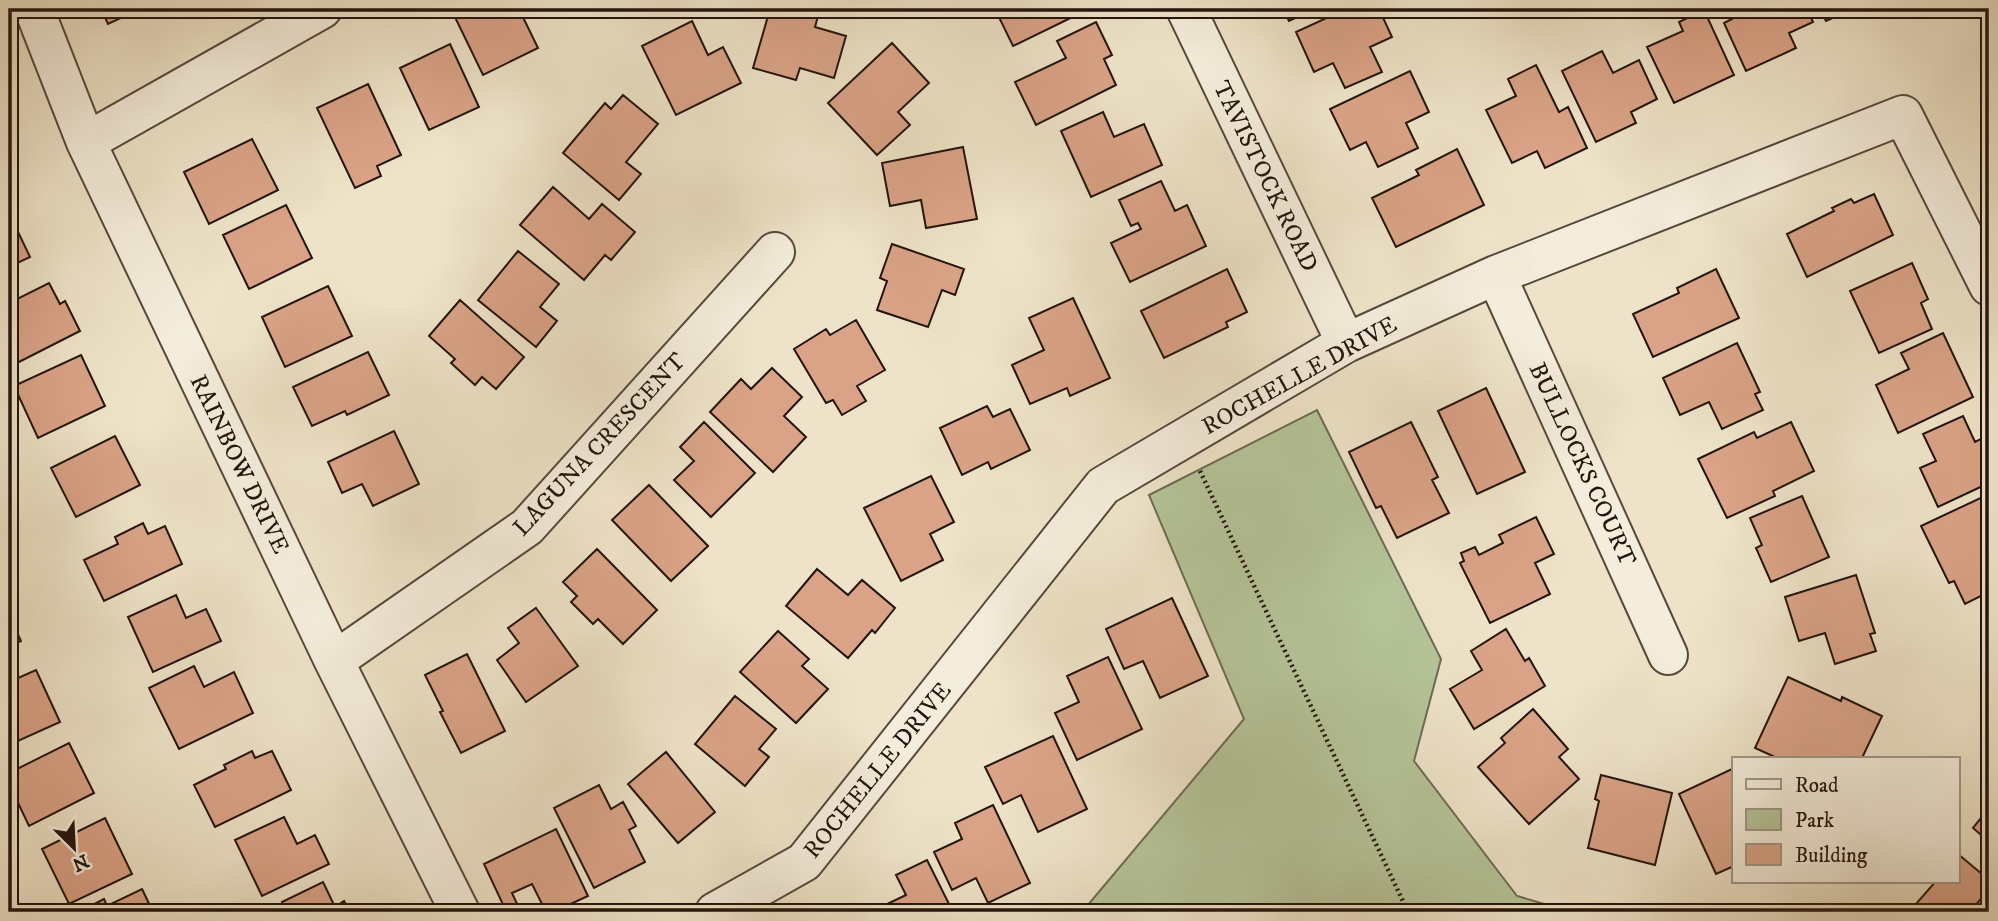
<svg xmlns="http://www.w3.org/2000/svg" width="1998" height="921" viewBox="0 0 1998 921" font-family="'IM FELL DW Pica',serif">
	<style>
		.green { fill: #b5c499; stroke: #6c6c53; stroke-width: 2 }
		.building { fill: #daa387; stroke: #23140d; stroke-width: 2 }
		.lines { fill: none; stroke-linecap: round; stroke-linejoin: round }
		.minor-casing { stroke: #56483c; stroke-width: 42 }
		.path { stroke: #23140d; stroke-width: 4.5; stroke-dasharray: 2 3.5; stroke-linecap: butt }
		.minor { stroke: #f4eddb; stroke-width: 38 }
		.labels { text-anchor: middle; stroke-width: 7; stroke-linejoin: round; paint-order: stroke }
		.street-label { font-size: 24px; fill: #23140d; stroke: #f4eddb }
	</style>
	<rect width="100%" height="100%" fill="#eee3c8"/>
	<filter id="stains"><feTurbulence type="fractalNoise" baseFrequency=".00286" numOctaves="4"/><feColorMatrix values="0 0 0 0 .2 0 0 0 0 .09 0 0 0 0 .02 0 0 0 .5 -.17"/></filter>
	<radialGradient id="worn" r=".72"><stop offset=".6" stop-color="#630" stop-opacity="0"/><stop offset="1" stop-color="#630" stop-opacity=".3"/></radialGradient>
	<path class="green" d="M1317,410L1441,659L1414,761L1517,896L1571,912H1082L1244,719L1149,495Z"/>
	<path class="building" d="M101,9H140L108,24Z
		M457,9H519L538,48L483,75L452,11Z
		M770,9H820L815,27L846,36L834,78L800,68L796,80L753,68Z
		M995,9H1089L1013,46Z
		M1283,9H1315L1289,21Z
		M1346,9H1379L1392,37L1370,47L1382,72L1345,88L1333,63L1314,72L1296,32Z
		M1728,9H1807L1813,22L1789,33L1796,48L1746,71L1724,23L1732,19Z
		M1820,9H1853L1826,21Z
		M1704,10L1734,75L1674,103L1647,47L1683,31L1679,22Z
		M692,21L708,55L723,47L741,83L676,115L642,46Z
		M1096,22L1112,55L1104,59L1116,85L1036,125L1015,82L1066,58L1057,41Z
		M892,43L929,83L898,112L910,125L877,155L828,103Z
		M450,44L479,107L429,130L400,68Z
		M1602,51L1613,73L1639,60L1657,99L1631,112L1636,123L1596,142L1562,71Z
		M1536,65L1559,112L1568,107L1587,148L1545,168L1537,151L1512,163L1486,110L1516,96L1508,79Z
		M1410,71L1429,112L1406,123L1418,148L1378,167L1366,142L1350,150L1330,109Z
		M368,84L401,155L377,166L381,176L355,188L317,108Z
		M623,95L658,124L626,162L641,174L619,200L563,153L605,103L611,109Z
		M1103,112L1114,137L1144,124L1162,165L1091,197L1061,131Z
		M252,139L278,190L209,224L184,172Z
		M963,147L977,219L926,228L921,200L890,206L882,163Z
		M1457,149L1484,205L1396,247L1372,198L1419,175L1416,170Z
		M1161,181L1175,211L1187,205L1206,246L1130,282L1111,243L1141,229L1138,223L1131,226L1119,200Z
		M553,187L589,219L602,204L635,232L611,260L605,255L584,280L520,225Z
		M1874,194L1893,235L1807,277L1787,234L1834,211L1832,208L1851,199L1854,203Z
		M286,205L312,258L249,289L223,235Z
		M9,213L30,257L9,267Z
		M892,244L964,269L955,295L942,290L928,327L877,310L887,281L880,278Z
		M518,251L559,284L540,307L557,321L536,347L478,300Z
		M1912,263L1928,299L1921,303L1932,329L1879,353L1850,291Z
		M1227,269L1247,312L1226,322L1228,327L1164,358L1141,311Z
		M1716,269L1739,318L1653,357L1633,314L1679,293L1677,288Z
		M49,283L60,304L65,301L80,331L9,367V303Z
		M328,286L352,336L285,367L262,317Z
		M1073,298L1110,378L1070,396L1067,388L1030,404L1012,365L1044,350L1029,318Z
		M460,300L524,357L496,389L482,377L475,385L451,363L455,359L429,336Z
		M856,320L885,370L857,386L866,401L842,415L833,400L826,403L794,349L826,329L830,335Z
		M1943,333L1973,397L1898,433L1876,385L1909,369L1901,353Z
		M1737,343L1760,392L1755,394L1763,410L1722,429L1709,402L1680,415L1663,378Z
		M368,352L389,395L347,415L345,411L312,426L293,387Z
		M81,355L105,406L38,438L14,386Z
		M772,368L802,397L784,416L806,437L773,472L710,412L741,379L751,389Z
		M1486,388L1525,472L1477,494L1438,411Z
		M987,406L993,417L1010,409L1030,450L991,469L988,462L962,475L940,428Z
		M1963,416L1975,442L1989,435V483L1938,507L1920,468L1936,461L1923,434Z
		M704,422L755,473L711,517L674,480L694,461L680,447Z
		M1411,422L1438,477L1432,480L1449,513L1397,538L1381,506L1376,508L1349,452Z
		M1791,422L1814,471L1773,491L1775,496L1727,518L1698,459L1754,432L1757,438Z
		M394,431L419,484L373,506L362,484L342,493L328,462Z
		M115,436L140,485L76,517L51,468Z
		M931,476L954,522L930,534L943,560L901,581L864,508Z
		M649,485L708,546L671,581L612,520Z
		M1989,494V592L1965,604L1954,581L1949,583L1921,526Z
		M1802,496L1829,557L1771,582L1756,548L1762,545L1750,518Z
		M1536,517L1554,554L1535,563L1550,594L1490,623L1460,563L1464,561L1461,553L1475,547L1479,555L1503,543L1499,535Z
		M143,523L148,534L165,526L182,564L104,601L84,560L118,544L115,537Z
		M597,549L657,610L623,644L598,619L593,624L571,602L577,596L563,582Z
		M817,569L848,595L862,580L895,608L875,633L872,630L848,658L786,606Z
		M1856,575L1875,633L1870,634L1876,651L1835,664L1825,633L1799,641L1785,597Z
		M176,595L186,618L206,609L221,641L153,672L128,617Z
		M1172,598L1208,676L1160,698L1143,661L1124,669L1106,629Z
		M536,608L578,666L526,702L497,660L519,643L508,628Z
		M9,615L21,641L9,647Z
		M1506,629L1525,661L1529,658L1545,686L1474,729L1450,689L1482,670L1471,651Z
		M778,631L809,659L802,666L828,689L796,723L740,672Z
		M467,654L505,731L461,753L440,712L443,711L425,675Z
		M1108,657L1142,729L1077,760L1055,713L1079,702L1067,676Z
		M194,666L204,687L234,672L253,713L179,749L149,688Z
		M36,670L60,722L9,745V682Z
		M1788,677L1841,701L1842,697L1882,716L1862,758H1777L1755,748Z
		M735,696L776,729L759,749L769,757L745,786L695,744Z
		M1533,709L1568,749L1559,757L1579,779L1529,824L1478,767L1505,743L1501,738Z
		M1053,736L1087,809L1038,832L1021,795L1003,804L985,767Z
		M69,743L94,793L29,826L9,784V773Z
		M252,751L255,758L272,751L291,790L215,827L194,785L226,769L224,765Z
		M666,752L715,812L678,843L628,784Z
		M1734,768V866L1716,874L1679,794Z
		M1601,775L1672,793L1655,865L1588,848L1599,801L1595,799Z
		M599,785L611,809L623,802L636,826L629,830L645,862L594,888L554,808Z
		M993,805L1030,883L988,903L976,878L952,890L934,852L962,839L955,823Z
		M1989,808V842L1973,828Z
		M284,817L297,844L315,835L329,864L262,896L235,840Z
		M105,818L132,874L69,904L42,849Z
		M556,829L588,896L553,912H546L532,884L512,893L518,906L506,911L484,864Z
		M1958,854L1989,880V889L1970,912H1909L1936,881H1958Z
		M927,860L953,912H884L881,907L906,895L896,875Z
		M323,882L335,907L344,901L350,912H287L282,902Z
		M142,889L153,912H84L83,910L104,899L107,906Z"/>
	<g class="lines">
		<defs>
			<path id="minor" d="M34,9L86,142L334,661L460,912
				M1186,9L1346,343
				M86,142L322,9
				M1496,275L1668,655
				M334,661L527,527L775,252
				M715,912L804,862L1103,486L1346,343L1496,275L1903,115L1989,286"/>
		</defs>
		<use href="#minor" class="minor-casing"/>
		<path class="path" d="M1200,471L1408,912"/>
		<use href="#minor" class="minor"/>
	</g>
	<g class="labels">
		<g class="street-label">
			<text transform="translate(1266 176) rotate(64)" y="8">TAVISTOCK ROAD</text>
			<text transform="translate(1299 375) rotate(-29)" y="8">ROCHELLE DRIVE</text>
			<text transform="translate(599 444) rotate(-47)" y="8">LAGUNA CRESCENT</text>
			<text transform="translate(240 464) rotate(64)" y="8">RAINBOW DRIVE</text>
			<text transform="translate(1583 464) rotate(65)" y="8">BULLOCKS COURT</text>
			<text transform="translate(877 770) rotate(-51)" y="8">ROCHELLE DRIVE</text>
		</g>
	</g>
	<rect width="1998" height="921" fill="none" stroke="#eee3c8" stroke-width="35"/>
	<rect x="10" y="10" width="1977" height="900" fill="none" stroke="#23140d" stroke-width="3.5"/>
	<rect x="18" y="18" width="1963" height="886" fill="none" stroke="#23140d" stroke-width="2"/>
	<rect x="1732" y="757" width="228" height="126" fill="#f4eddb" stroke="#a09689" stroke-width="2"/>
	<rect x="1746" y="779" width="35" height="10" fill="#f4eddb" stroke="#a09689" stroke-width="2"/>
	<text x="1795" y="792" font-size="21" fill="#23140d">Road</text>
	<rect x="1746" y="809" width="35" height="21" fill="#b5c499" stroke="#a09689" stroke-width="2"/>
	<text x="1795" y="827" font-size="21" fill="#23140d">Park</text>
	<rect x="1746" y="844" width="35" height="21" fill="#daa387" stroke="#a09689" stroke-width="2"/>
	<text x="1795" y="862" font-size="21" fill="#23140d">Building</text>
	<g transform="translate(74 848) rotate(156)" stroke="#f4eddb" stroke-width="5" paint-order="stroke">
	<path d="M0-5L12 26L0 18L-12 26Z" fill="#23140d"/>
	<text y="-10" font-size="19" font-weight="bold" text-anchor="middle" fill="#23140d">N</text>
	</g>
	<rect width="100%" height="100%" filter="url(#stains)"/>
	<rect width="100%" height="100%" fill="url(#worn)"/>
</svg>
